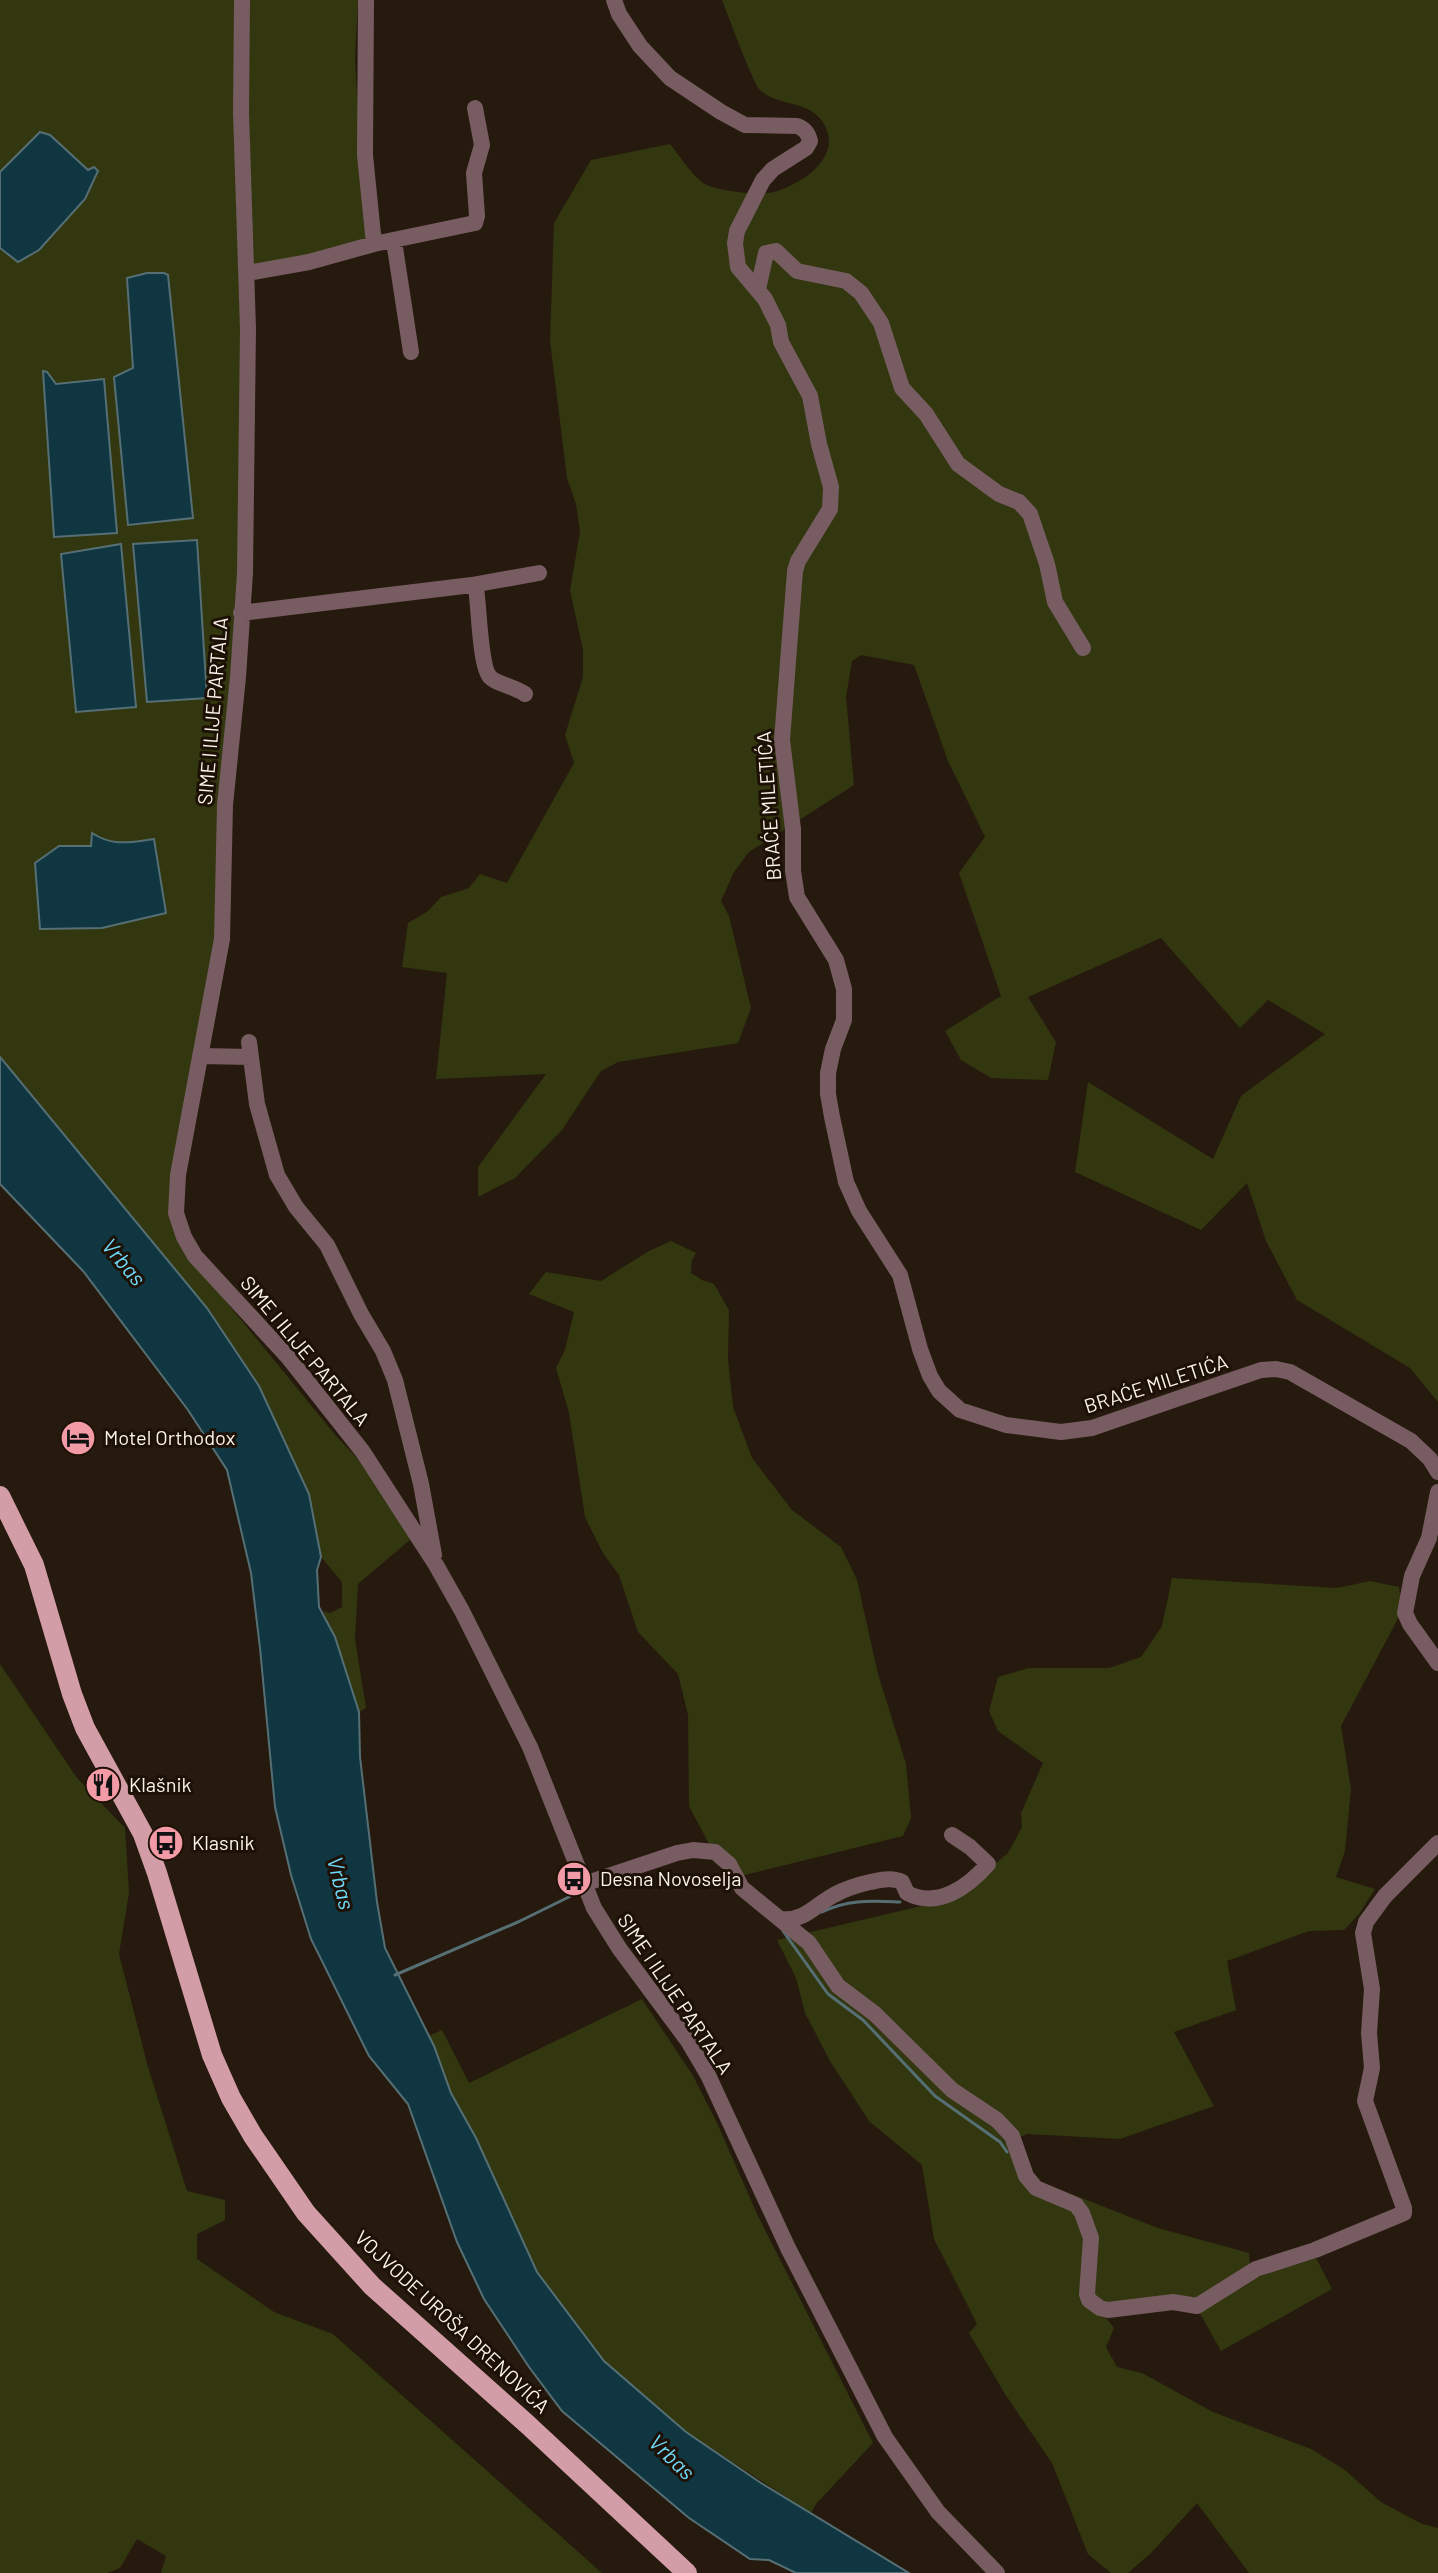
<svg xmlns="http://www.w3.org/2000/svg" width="1438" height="2573" viewBox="0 0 1438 2573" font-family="Barlow,sans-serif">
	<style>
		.green { fill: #323710 }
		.water { fill: #0f3641; stroke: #566f74; stroke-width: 2 }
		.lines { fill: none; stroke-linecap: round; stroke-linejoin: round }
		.stream { stroke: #566f74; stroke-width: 3 }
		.minor { stroke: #775c61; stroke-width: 16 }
		.major { stroke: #d39da7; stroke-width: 20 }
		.labels { text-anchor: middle; stroke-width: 6; stroke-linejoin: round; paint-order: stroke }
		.street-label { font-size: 20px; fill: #fcf3eb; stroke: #1d1005 }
		.poi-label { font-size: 20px; fill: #fcf3eb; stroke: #1d1005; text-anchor: start }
		.water-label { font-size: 22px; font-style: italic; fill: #6ed9f9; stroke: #1d1005 }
	</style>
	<rect width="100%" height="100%" fill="#26190d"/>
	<path class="green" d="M0,0H358L355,59L361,163L370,246L247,274L248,329L222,939L178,1175L188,1255L337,1437L359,1460L411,1539L358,1584L355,1639L366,1708L359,1712L346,1668L323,1611L330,1613L342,1607V1582L321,1557L309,1494L259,1386L207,1308L0,1057Z
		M722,0H1438V1402L1410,1368L1297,1300L1266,1241L1247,1183L1201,1230L1075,1172L1088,1082L1213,1159L1241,1096L1325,1034L1268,1000L1240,1028L1161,938L1028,997L1056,1042L1048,1080L991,1078L961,1060L945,1031L1001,996L959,873L985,837L948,761L914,665L861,655L852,661L846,697L854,785L749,852L734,872L721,901L729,916L751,1008L738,1043L618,1062L601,1071L562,1130L515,1178L478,1197V1167L546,1074L436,1079L447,973L402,967L408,923L428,911L441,897L469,888L480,874L507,883L574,763L565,735L583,677V650L570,590L580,532L576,504L567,478L550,341L554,223L591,160L670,144C679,155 696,181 707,185C722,191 758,196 774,192C802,184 843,157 824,124C811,100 779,107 760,90C753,83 728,15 722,0Z
		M671,1241L696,1253L692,1260L691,1273L702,1280L714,1284L729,1310L728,1359L733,1407L752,1458L792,1510L841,1547L857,1580L878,1674L906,1764L911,1818L903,1836L741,1876L709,1844L689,1806L688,1715L678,1674L638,1632L619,1575L603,1553L585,1517L569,1413L556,1368L565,1350L574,1312L529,1294L546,1272L601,1281L649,1251Z
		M1172,1578L1337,1588L1370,1581L1399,1587L1402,1611L1341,1726L1351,1789L1345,1851L1336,1877L1375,1889L1359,1914L1344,1930L1309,1931L1227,1961L1236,2010L1174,2032L1214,2106L1120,2139L1027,2134L1008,2142L1027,2183L1051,2186L1158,2228L1249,2253L1250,2264L1207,2299L1115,2304L1099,2299L1092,2312L1107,2319L1114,2328L1106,2347L1117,2367L1142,2373L1213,2412L1311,2449L1345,2470L1381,2502L1422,2524L1438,2528V2573H1249L1197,2503L1152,2552L1128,2573H1111L1088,2554L1052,2463L1005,2394L969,2333L977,2324L934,2239L922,2165L869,2121L830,2061L805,2013L796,1978L777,1940L955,1898L1008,1853L1022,1827L1021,1813L1043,1763L998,1731L989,1711L998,1677L1029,1668H1109L1141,1657L1162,1626Z
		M0,1664L77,1778L125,1828L129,1893L119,1954L148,2067L187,2191L225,2200V2220L197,2234V2259L274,2312L333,2334L602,2573H161L166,2556L137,2539L120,2568L107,2573H0Z
		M642,1999L692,2074L717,2123L758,2216L873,2443L816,2504L811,2513L686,2432L604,2361L537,2272L476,2138L451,2093L428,2036L442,2030L469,2083Z
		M1316,2258L1332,2289L1221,2351L1198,2310L1242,2282Z"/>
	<path class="water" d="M40,132L50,135L88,170L94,167L98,171L85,199L39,250L18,262L0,248V172Z
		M147,273H164L168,275L193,518L128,525L114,377L133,368L127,278Z
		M43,371L47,372L56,384L104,379L117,533L54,537Z
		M197,540L207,698L147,702L133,544Z
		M121,544L136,707L76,712L61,554Z
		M92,833C113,847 131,842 154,839L166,913L102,928L40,929L35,863L59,846H91Z
		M0,1057L207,1308L259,1386L309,1494L321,1557L317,1570L319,1607L335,1637L359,1712L360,1757L377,1902L385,1948L434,2046L451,2093L476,2138L537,2272L604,2361L686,2432L761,2483L909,2573H796L769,2560L750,2559L689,2518L562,2411L529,2367L484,2299L457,2242L408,2104L369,2056L311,1939L291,1875L275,1807L260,1648L251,1573L227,1470L188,1410L83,1271L0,1184Z"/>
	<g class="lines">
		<path class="stream" d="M822,1912C849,1899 872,1901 900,1902
			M783,1931L828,1994L863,2020L935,2096L1000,2142L1007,2152
			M395,1975L518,1922L577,1893"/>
		<path class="minor" d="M242,0L241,113L248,329L245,573L238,677L225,805L222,939L178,1175L176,1213L184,1237L195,1256L288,1357L363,1452L436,1565L462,1611L530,1747L594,1908L619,1948L688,2041L708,2075L788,2248L885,2437L938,2512L997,2573
			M366,0L365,155L374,244
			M614,0L619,14L640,46L670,78L721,112L745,125L797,126C805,129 808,133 810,141L806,148L773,169L763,180L737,231L735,243L738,267L765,299L778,325L781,342L810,396L819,444L831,487L830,509L798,561L795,571L782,740L793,829V871L797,897L836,960L844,989V1020L833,1049L828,1073V1094L832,1117L846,1182L859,1211L900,1275L920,1349L930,1376L939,1391L960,1410L1006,1425L1061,1432L1092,1428L1261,1370L1276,1369L1290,1372L1411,1441L1430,1459L1438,1472
			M394,241L411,352
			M247,273L309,262L374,244L475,223L477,216L474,173L482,145L475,108
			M758,289L766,253L776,251L797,271L846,281L861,293L881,323L902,388L926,414L958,464L999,494L1019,502L1030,514L1047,564L1055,602L1083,648
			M472,585L539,573
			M241,613L472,585L476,588C479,606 480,667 490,677C496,684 514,686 525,694
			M249,1042L257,1104L277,1175L296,1207L327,1245L361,1314L383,1351L395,1380L421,1484L434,1555
			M200,1056L251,1057
			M1438,1492L1429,1538L1412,1576L1405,1613L1410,1624L1438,1663
			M584,1884L677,1853L693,1850L715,1852L729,1864L742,1888L809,1943L838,1986L875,2014L952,2090L997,2120L1012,2136L1026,2176L1036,2188L1076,2205L1082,2213L1091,2238L1087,2294L1089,2300L1100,2308L1108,2310L1173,2302L1197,2306L1256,2269L1315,2250L1404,2213V2208L1365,2101L1372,2068L1369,2033L1372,1989L1363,1933L1366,1922L1385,1896L1438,1843
			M782,1919C805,1921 815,1905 834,1895C846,1888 857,1885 870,1882C881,1880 892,1877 902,1882L907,1893C938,1909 968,1887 988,1864L970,1847L952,1835"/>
		<path class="major" d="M0,1496L34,1565L72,1694L85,1728L143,1834L157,1873L212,2055L231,2098L253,2136L306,2213L372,2286L527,2424L687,2573"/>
	</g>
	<defs>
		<symbol id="hotel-disc" viewBox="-11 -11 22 22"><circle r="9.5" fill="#f39aa7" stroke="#1d1005"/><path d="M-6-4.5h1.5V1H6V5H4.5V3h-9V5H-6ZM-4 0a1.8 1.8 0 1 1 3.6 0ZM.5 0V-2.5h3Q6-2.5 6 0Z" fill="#111"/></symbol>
		<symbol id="restaurant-disc" viewBox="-11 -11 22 22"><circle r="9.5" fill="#f39aa7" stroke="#1d1005"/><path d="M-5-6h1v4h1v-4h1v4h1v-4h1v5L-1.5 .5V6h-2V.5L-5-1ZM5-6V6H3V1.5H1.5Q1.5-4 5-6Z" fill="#111"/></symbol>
		<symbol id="bus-disc" viewBox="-11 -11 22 22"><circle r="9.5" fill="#f39aa7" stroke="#1d1005"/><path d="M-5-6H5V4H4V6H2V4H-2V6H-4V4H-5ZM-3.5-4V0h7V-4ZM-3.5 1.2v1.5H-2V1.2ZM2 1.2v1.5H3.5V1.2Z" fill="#111"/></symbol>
	</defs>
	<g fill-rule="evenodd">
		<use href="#hotel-disc" x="58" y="1418" width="40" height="40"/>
		<use href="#restaurant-disc" x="83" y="1765" width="40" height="40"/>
		<use href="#bus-disc" x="146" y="1823" width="40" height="40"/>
		<use href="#bus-disc" x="554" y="1859" width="40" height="40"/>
	</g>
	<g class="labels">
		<g class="street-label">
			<text transform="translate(213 711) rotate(-85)" y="7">SIME I ILIJE PARTALA</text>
			<text transform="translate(769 806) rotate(-94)" y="7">BRAĆE MILETIĆA</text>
			<text transform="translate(305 1351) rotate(50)" y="7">SIME I ILIJE PARTALA</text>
			<text transform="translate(1156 1384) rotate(-18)" y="7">BRAĆE MILETIĆA</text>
			<text transform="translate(675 1994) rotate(56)" y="7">SIME I ILIJE PARTALA</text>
			<text transform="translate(452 2322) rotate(43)" y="7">VOJVODE UROŠA DRENOVIĆA</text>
		</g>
		<g class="poi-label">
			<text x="104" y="1445">Motel Orthodox</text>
			<text x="129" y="1792">Klašnik</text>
			<text x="192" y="1850">Klasnik</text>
			<text x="600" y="1886">Desna Novoselja</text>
		</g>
		<g class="water-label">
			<text transform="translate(124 1262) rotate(50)" y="8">Vrbas</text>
			<text transform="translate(341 1883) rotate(76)" y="8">Vrbas</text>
			<text transform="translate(672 2457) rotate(44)" y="8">Vrbas</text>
		</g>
	</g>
</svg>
